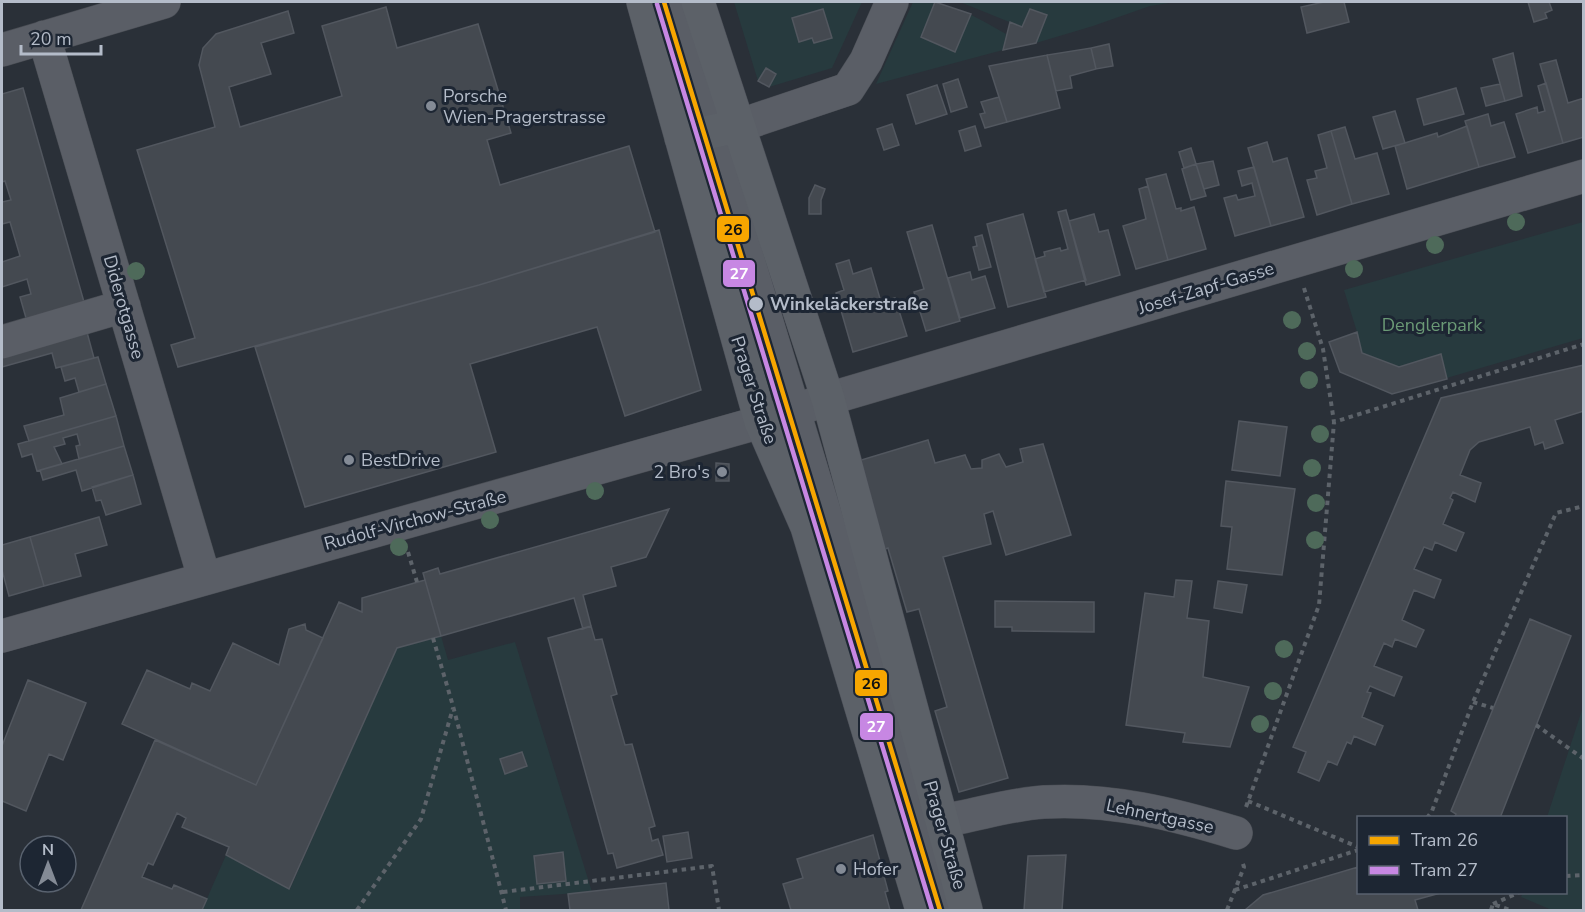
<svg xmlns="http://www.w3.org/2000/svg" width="1585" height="912" viewBox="0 0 1585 912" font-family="'Nunito Sans',sans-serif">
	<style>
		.green { fill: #273a3e }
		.building { fill: #444950; stroke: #52575f; stroke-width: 1.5 }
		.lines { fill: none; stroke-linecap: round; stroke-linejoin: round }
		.minor-casing { stroke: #484c53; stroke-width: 34 }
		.major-casing { stroke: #484c55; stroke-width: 34 }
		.path { stroke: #5d636a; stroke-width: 4; stroke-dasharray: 4.5 4.5; stroke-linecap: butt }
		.minor { stroke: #5a5e66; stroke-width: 33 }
		.major { stroke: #5c6168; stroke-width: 33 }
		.tram-1-casing { stroke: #1d2633; stroke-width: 9 }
		.tram-2-casing { stroke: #1d2633; stroke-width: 9 }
		.tram-1 { stroke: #f7a600; stroke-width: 4.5 }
		.tram-2 { stroke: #c787e3; stroke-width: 4.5 }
		.tree { fill: #4e6a5a }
		.poi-dot { fill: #848b96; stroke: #1d2633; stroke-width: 2 }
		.stop-dot { fill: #b4bcc9; stroke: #1d2633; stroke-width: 2 }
		.labels { text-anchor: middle; stroke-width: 6; stroke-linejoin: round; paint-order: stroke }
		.poi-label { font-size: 18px; fill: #b4bcc9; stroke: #1d2633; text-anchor: start }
		.street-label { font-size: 18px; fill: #b4bcc9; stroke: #1d2633 }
		.stop-label { font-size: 18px; font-weight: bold; fill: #b4bcc9; stroke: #1d2633; text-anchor: start }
		.park-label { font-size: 18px; fill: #6b9a76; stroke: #1d2633 }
		.line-badge { stroke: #1d2633; stroke-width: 2 }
		.badge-label { font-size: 16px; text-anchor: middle; font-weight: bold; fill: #fff }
		.pale-badge-label { font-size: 16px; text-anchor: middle; font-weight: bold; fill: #111 }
	</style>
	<rect width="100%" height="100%" fill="#2a3038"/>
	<path class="green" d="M734,2H862L832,68L769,87L758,81Z
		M913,2C952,2 973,15 1006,34L1003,50L876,84Z
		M960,2H1175L1150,6L1093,26L1036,43L1046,15L1030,9L1022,27Z
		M1583,222V338L1392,394L1340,372L1329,342L1357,332L1344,290Z
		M441,636L448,660L515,642L592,892L520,897V910H202L226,855L290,889L397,648Z
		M1583,707V910H1552L1521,897L1523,893L1566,892V818L1547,817Z"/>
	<path class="building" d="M935,2L971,14L955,52L921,37Z
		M1324,2H1344L1349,22L1307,33L1301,7Z
		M1528,2H1549L1552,10L1545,13L1547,18L1534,22Z
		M386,7L397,48L478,24L511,133L487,140L500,185L629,146L655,232L479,285L178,367L171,345L195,338L137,150L215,127L199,65L203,48L216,34L288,11L294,33L261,43L271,74L229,87L240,127L342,96L322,26Z
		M823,9L832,38L814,43L812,38L799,42L792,18Z
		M1030,9L1047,15L1036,43L1003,50L1010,22L1022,27Z
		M1109,44L1113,66L1096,69L1091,48Z
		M1091,48L1096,69L1070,76L1072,88L1056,91L1047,55Z
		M1513,53L1522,96L1505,101L1493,59Z
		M1047,55L1060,108L1007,122L989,66Z
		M1556,60L1568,103L1584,98V137L1563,143L1540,64Z
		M766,68L776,74L769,87L758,81Z
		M958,79L967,107L951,112L943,84Z
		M1546,83L1563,143L1528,153L1516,114L1537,107L1538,113L1545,111L1538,86Z
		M1500,84L1505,101L1486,106L1481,88Z
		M937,85L947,114L916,124L907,95Z
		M23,88L88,316L30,332L20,297L31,294L27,279L2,287V262L20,256L10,222L2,224V202L11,200L5,181L2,182V94Z
		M1456,88L1464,114L1424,125L1417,99Z
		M999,97L1007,122L985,128L980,114L985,113L981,102Z
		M1395,111L1405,143L1383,149L1373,117Z
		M1488,114L1491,126L1504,122L1515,157L1479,167L1465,121Z
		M892,124L899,145L884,150L877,129Z
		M975,126L981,146L965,151L959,131Z
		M1467,126L1479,167L1407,189L1395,146L1437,133L1438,137Z
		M1345,127L1355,159L1377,153L1389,194L1352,204L1331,131Z
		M1331,131L1352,204L1317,215L1307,180L1317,178L1315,171L1327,168L1318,135Z
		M1267,142L1273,162L1287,158L1304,217L1271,226L1248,148Z
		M1191,148L1196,164L1184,168L1179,152Z
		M1213,161L1219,185L1204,189L1196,164Z
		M1196,164L1206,196L1191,200L1182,169Z
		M1254,167L1271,226L1235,236L1224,198L1236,195L1238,200L1255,196L1252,183L1242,186L1238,171Z
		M1166,174L1176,209L1181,208V211L1194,207L1206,249L1168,260L1146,179Z
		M815,185L825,189L821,200V214H809V198Z
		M1148,186L1168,260L1136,269L1123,226L1146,219L1139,189Z
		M1066,210L1086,280L1044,292L1035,259L1045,256L1044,252L1060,248L1061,251L1068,249L1058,212Z
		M1023,214L1046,297L1008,307L987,224Z
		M1094,214L1099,232L1108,230L1120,275L1086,285L1069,221Z
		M932,225L960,321L926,331L914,292L924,289L907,232Z
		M659,230L701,390L625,416L597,327L470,364L496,452L305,507L255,347L479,285Z
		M982,235L991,267L979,270L973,247L977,246L975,237Z
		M849,260L853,274L871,268L881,302L895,298L907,336L853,352L836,293L844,290L836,264Z
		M970,272L972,280L985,276L995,308L960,318L948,278Z
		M85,325L94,358L56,368L52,353L2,367V348Z
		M1357,332L1362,353L1399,367L1441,354L1447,379L1392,394L1340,372L1329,342Z
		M98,357L106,384L79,392L75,378L65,381L61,367Z
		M1584,365V411L1555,420L1563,443L1545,449L1543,442L1535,445L1530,427L1479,442L1470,450L1460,475L1481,483L1475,502L1453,492L1450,498L1453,500L1443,524L1464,533L1456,551L1435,542L1432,550L1424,547L1414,569L1441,580L1434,598L1414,590L1402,620L1424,630L1416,647L1395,639L1392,647L1384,643L1374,666L1402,677L1394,696L1370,686L1367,692L1371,693L1362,717L1383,726L1375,745L1354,736L1351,744L1347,742L1337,765L1328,761L1319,781L1298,772L1306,752L1293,747L1441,398Z
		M106,384L116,416L29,441L24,426L64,415L60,398Z
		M116,416L124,446L79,459L76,446L80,445L77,434L63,438L65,444L54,447L62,464L37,471L32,454L22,457L18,444Z
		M1239,421L1287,427L1280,476L1232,470Z
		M928,440L935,463L965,455L971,469L982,468V460L999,454L1006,467L1023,462L1020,449L1043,444L1071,535L1006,555L993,511L984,514L991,544L943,557L1008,778L959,792L935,711L947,707L919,609L907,612L888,548L882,550L858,461Z
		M124,446L133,475L82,491L76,470L43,480L40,470Z
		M716,463L729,464V481H716Z
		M133,475L141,504L106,515L101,500L96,501L92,487Z
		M1226,481L1295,489L1282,575L1227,569L1232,527L1221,526Z
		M669,509L646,557L611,567L616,586L583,595L591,626L583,629L574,598L441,636L423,573L438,568L440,574Z
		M99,517L107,545L75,554L81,576L44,586L30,537Z
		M30,537L44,586L9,596L2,570V545Z
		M425,580L441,636L397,648L289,889L226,855L229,847L182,827L186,818L177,813L153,865L148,863L142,877L172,889L174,885L207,899L202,910H81L155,740L256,785L339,602L362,612V598Z
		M1176,580L1192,581L1187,618L1209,621L1203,677L1249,687L1230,747L1183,742L1185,733L1126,725L1145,593L1174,597Z
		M1218,581L1247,585L1242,613L1214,608Z
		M995,601L1094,602V632L1012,631V627H995Z
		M1530,619L1571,636L1500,818H1454L1456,814L1451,811Z
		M305,624L306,630L323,638L256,785L122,724L147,670L190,689L192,683L210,691L233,643L279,665L289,629Z
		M591,626L595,640L602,639L617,694L611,696L625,745L632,744L655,826L649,828L652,841L658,839L663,855L617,868L613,853L608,854L548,638Z
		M28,680L86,703L63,760L49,754L26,811L2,801V746Z
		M522,752L527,766L505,774L500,759Z
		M688,832L692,858L667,862L663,836Z
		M873,835L888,891L885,892L890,910H791L783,884L803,878L797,859Z
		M563,852L566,881L537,884L534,856Z
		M1066,855L1062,910H1024L1028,856Z
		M1358,867V892H1444L1415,900L1418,910H1245L1263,895Z
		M666,883L669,910H570L568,894Z"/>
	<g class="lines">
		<defs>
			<path id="minor" d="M670,2L945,910
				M44,37L204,577
				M2,50L164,2
				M738,126L848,89L866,61L892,2
				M2,342L124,306
				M2,636L761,422L828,399L1584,176
				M940,821C975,816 1009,804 1044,802C1110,798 1174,814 1236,833"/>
			<path id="major" d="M643,2L761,422L807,527L922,910
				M698,2L828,399L966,910
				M681,138L738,126"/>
		</defs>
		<use href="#minor" class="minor-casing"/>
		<use href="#major" class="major-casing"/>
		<path class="path" d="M1304,288L1323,349L1334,422L1584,344
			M408,552L417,582
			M433,638L453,706L506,910
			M1473,702L1493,708
			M1536,725L1584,759
			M1248,801L1358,847
			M1246,807L1319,605L1334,422
			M1427,818L1432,811L1473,702L1556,513L1584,506
			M1566,876L1584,875
			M1235,890L1358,850
			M503,892L712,866L719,910
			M1493,904L1520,892
			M357,910L421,819L453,708
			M1227,910L1244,867L1242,861
			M1491,910L1493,904L1510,910"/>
		<use href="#minor" class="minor"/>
		<use href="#major" class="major"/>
		<defs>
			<path id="tram-1" d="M664,2L940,910"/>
			<path id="tram-2" d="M657,4L932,910"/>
		</defs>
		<use href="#tram-1" class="tram-1-casing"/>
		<use href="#tram-2" class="tram-2-casing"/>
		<use href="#tram-1" class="tram-1"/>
		<use href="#tram-2" class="tram-2"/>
	</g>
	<g class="tree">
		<circle cx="1516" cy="222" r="9"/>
		<circle cx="1435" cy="245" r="9"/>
		<circle cx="1354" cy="269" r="9"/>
		<circle cx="136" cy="271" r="9"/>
		<circle cx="1292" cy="320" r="9"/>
		<circle cx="1307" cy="351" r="9"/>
		<circle cx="1309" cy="380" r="9"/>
		<circle cx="1320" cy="434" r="9"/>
		<circle cx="1312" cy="468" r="9"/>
		<circle cx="595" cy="491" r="9"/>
		<circle cx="1316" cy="503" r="9"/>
		<circle cx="490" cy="520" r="9"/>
		<circle cx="1315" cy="540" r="9"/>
		<circle cx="399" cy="547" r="9"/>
		<circle cx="1284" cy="649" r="9"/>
		<circle cx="1273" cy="691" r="9"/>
		<circle cx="1260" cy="724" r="9"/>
	</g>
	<g class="poi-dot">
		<circle cx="431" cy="106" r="6"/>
		<circle cx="349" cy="460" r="6"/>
		<circle cx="722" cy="472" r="6"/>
		<circle cx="841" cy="869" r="6"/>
	</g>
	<circle class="stop-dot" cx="756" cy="304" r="8"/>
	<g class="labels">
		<g class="poi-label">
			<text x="443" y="102">Porsche<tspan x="443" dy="21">Wien-Pragerstrasse</tspan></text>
			<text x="361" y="466">BestDrive</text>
			<text x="710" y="478" text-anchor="end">2 Bro's</text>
			<text x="853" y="875">Hofer</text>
		</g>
		<g class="street-label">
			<text transform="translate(1206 288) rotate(-17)" y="6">Josef-Zapf-Gasse</text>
			<text transform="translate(124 307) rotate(74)" y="6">Diderotgasse</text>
			<text transform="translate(754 390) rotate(72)" y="6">Prager Straße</text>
			<text transform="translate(415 520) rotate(-15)" y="6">Rudolf-Virchow-Straße</text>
			<text transform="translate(1160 816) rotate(12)" y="6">Lehnertgasse</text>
			<text transform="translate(945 835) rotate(74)" y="6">Prager Straße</text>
		</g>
		<g class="stop-label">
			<text x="770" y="310">Winkeläckerstraße</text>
		</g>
		<g class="park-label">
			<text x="1432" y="331">Denglerpark</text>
		</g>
	</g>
	<g class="line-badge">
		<rect x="716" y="215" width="34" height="28" rx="6" fill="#f7a600"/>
		<rect x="722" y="259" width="34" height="29" rx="6" fill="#c787e3"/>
		<rect x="854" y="669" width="34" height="28" rx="6" fill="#f7a600"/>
		<rect x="859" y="712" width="35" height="29" rx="6" fill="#c787e3"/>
	</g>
	<g class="badge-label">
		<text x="739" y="279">27</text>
		<text x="876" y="732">27</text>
	</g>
	<g class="pale-badge-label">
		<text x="733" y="235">26</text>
		<text x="871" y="689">26</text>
	</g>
	<rect width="1585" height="912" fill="none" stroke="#b4bcc9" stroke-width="6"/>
	<rect x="1357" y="816" width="210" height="78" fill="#1d2633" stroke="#59626f" stroke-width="1.5"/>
	<rect x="1369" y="836" width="30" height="9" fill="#f7a600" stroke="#59626f" stroke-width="1.5"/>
	<text x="1411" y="846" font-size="18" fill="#b4bcc9">Tram 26</text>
	<rect x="1369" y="866" width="30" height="9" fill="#c787e3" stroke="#59626f" stroke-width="1.5"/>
	<text x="1411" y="876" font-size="18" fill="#b4bcc9">Tram 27</text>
	<g transform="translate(48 864)"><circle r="28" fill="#1d2633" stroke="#59626f" stroke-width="1.5"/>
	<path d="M0-4.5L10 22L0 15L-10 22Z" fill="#848b96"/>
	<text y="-9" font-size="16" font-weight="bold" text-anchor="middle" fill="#b4bcc9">N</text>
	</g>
	<path d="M21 45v9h80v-9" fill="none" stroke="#b4bcc9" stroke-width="3"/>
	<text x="30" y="45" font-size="18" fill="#b4bcc9" stroke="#1d2633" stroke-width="4.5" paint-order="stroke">20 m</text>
</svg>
